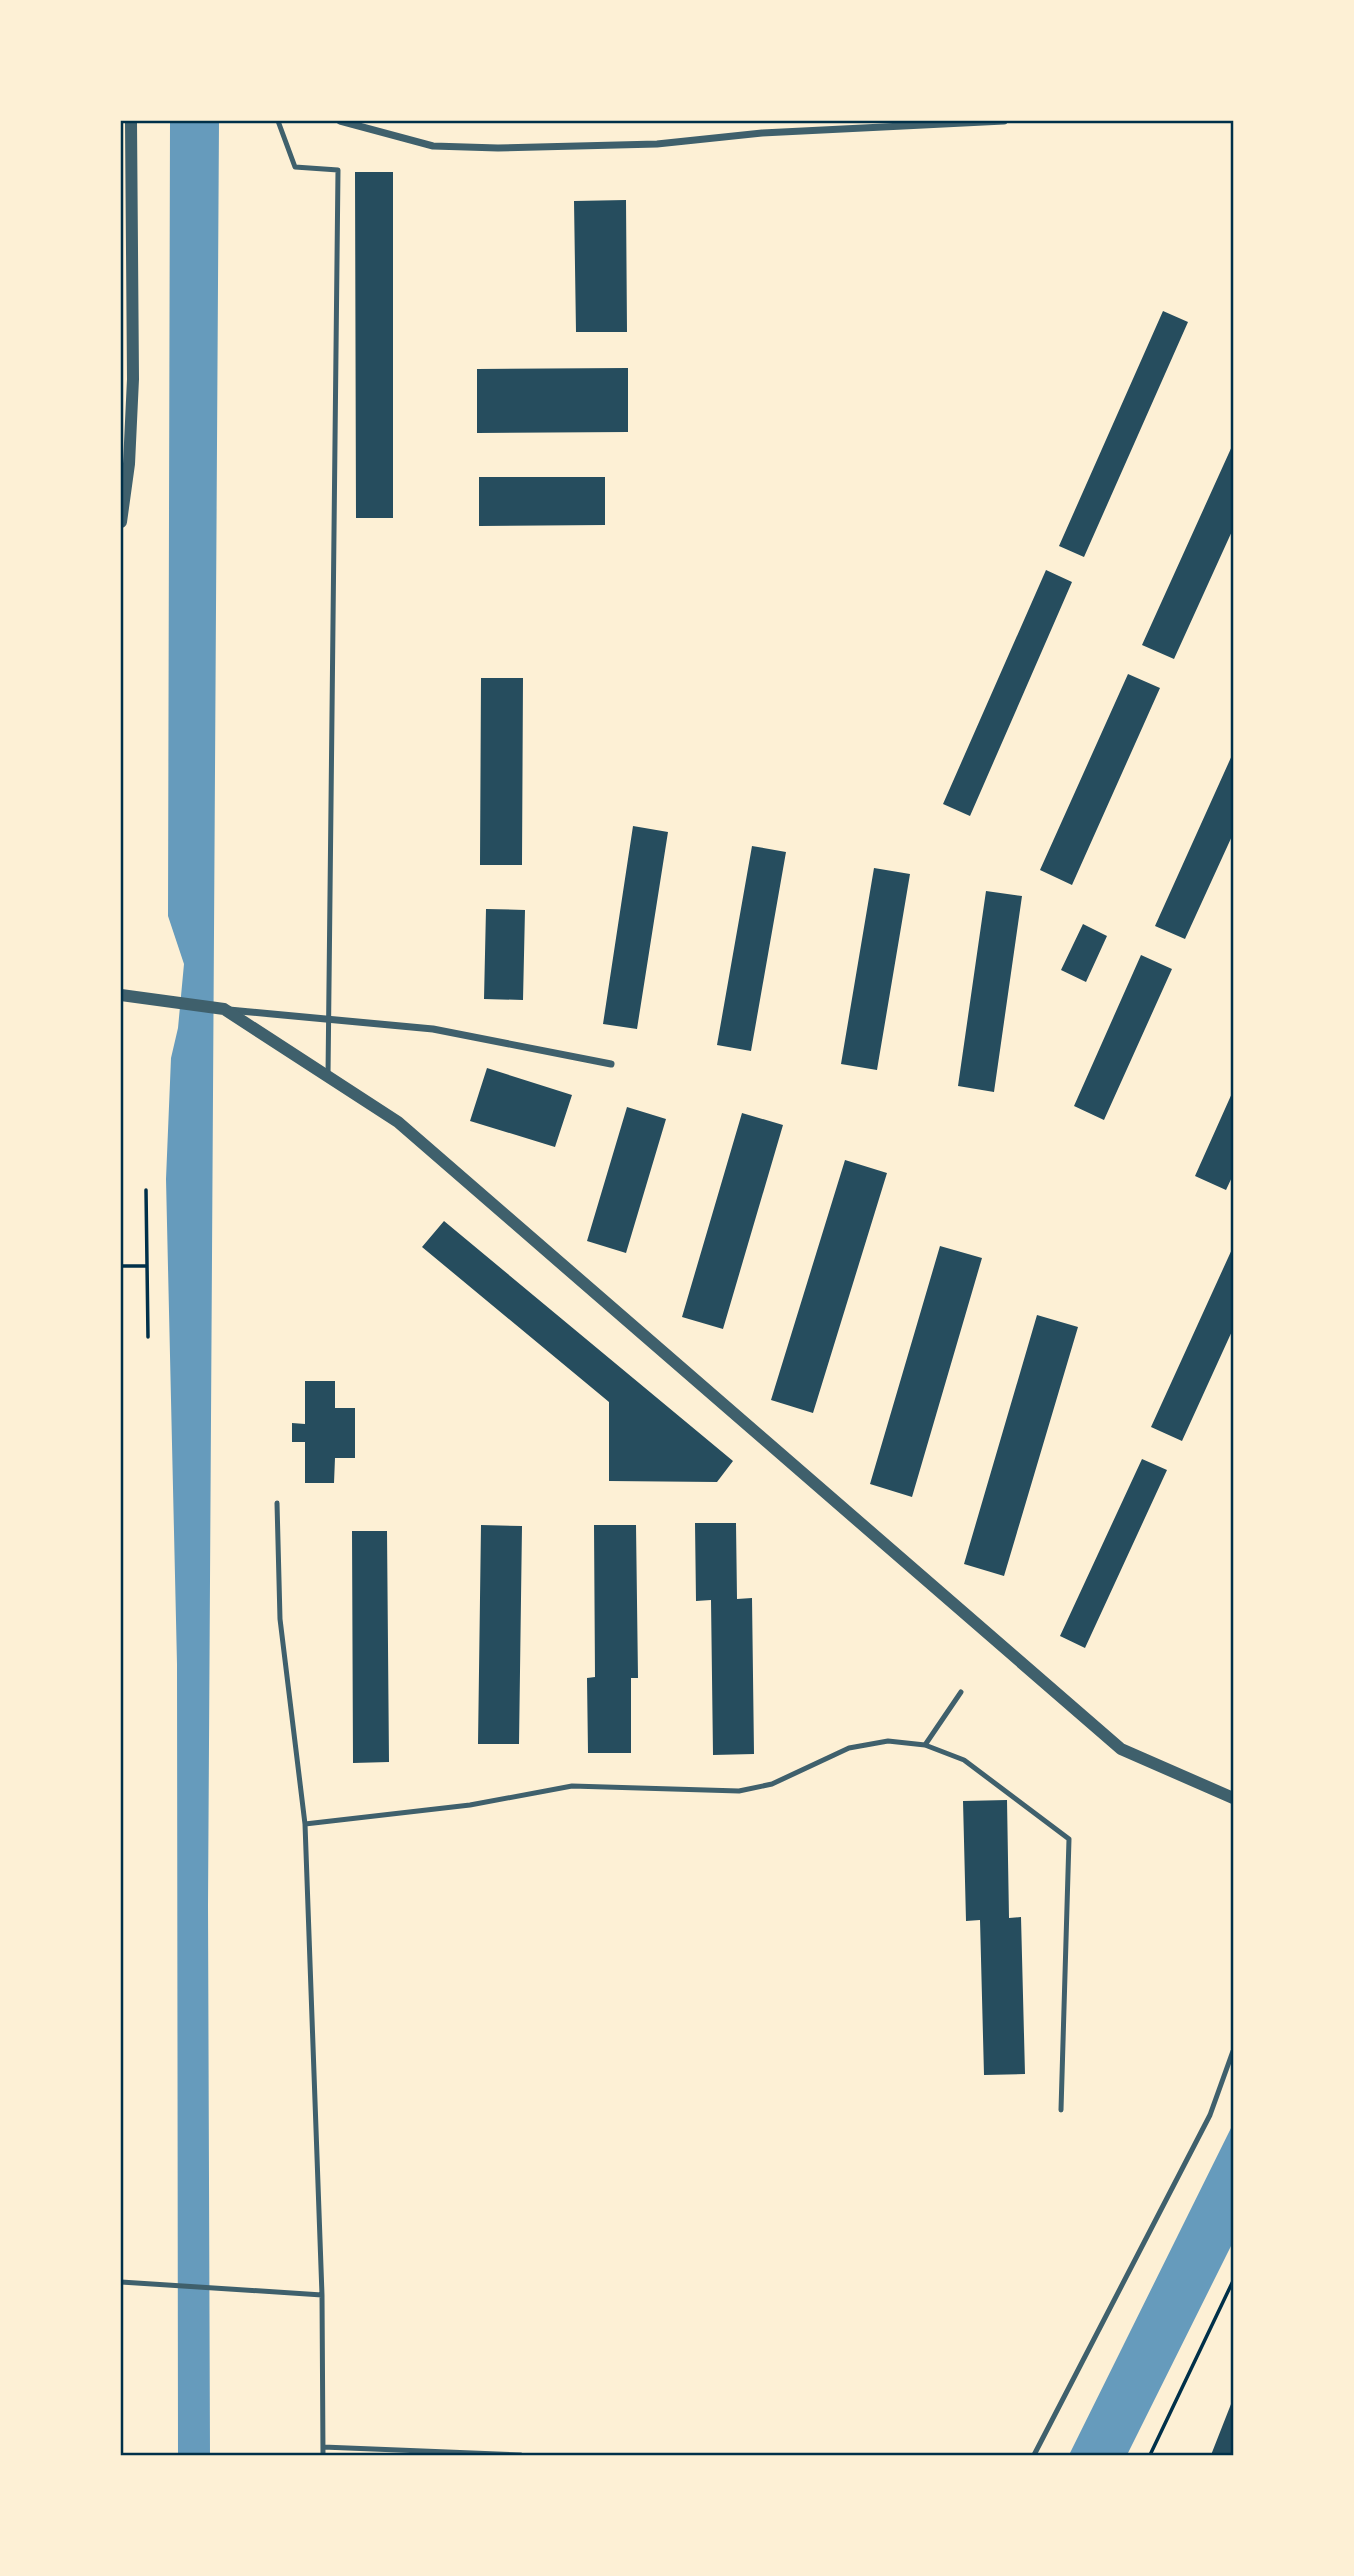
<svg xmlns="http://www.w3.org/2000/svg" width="1354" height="2576" viewBox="0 0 1354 2576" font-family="'Roboto Serif',serif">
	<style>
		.water { fill: #669bbc }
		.building { fill: #264d5e }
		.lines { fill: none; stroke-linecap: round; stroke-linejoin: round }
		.path { stroke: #003049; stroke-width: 3.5 }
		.service { stroke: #3f606c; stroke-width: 5 }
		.minor { stroke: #3f606c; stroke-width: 7 }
		.tertiary { stroke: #3f606c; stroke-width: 12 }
		.neatline { fill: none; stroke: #003049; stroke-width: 2.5 }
	</style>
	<rect width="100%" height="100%" fill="#fdf0d5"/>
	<path class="water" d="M170,121H219L208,1905L210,2455H178L177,1664L166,1179L171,1058L178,1028L184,964L168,916Z
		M1233,2124V2242L1127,2455H1069Z"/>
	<path class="building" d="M355,172H393V518H356Z
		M626,200L627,332H576L574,201Z
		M1163,311L1188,322L1084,557L1059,546Z
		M628,368V432L477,433V369Z
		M1233,444V529L1174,659L1142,645Z
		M479,477H605V525L479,526Z
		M1046,570L1072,582L970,816L943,804Z
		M1128,674L1160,688L1072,885L1040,870Z
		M481,678H523L522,865H480Z
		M1233,753V834L1185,939L1155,926Z
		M633,826L668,832L637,1029L603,1024Z
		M752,846L786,852L751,1051L717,1045Z
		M874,868L910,874L877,1070L841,1064Z
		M986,891L1022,896L994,1092L958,1086Z
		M486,909L525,910L523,1000L484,999Z
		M1083,924L1107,936L1086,982L1061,970Z
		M1141,955L1172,969L1104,1120L1074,1106Z
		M487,1068L572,1095L555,1147L470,1121Z
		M1233,1091V1175L1226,1190L1195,1176Z
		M627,1107L666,1119L626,1253L587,1241Z
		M742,1113L783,1125L723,1329L682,1317Z
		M845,1160L887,1173L813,1413L771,1400Z
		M444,1221L733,1461L717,1482L609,1481V1402L422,1247Z
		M940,1246L982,1258L912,1497L870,1484Z
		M1233,1247V1329L1182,1441L1151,1427Z
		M1037,1315L1078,1327L1004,1576L964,1564Z
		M305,1381H335V1408H355V1458H335L334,1483H305V1442H292V1423L305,1424Z
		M1142,1459L1167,1470L1085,1648L1060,1636Z
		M695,1523H736L737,1599L752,1598L754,1754L713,1755L711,1600L696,1601Z
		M481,1525L522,1526L519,1744H478Z
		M594,1525H636L638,1678H631V1753H588L587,1678L595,1677Z
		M352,1531H387L389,1762L353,1763Z
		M1007,1800L1009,1918L1021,1917L1025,2074L984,2075L980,1920L966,1921L963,1801Z
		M1233,2399V2455H1211Z"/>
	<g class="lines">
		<path class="path" d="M146,1190L148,1337
			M121,1266H146
			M1150,2455L1233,2281"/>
		<path class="service" d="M278,121L295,167L338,170L328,1076
			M277,1503L280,1619L305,1824L322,2295L323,2455
			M925,1745L961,1692
			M305,1824L470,1805L572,1786L739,1791L772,1784L849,1748L888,1741L925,1745L964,1760L1069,1839L1061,2110
			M121,2282L322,2295
			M323,2447L521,2455
			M1034,2455L1210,2115L1233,2051"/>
		<path class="minor" d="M340,121L433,146L498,148L657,144L762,133L1004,121
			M229,1010L433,1029L611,1064"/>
		<path class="tertiary" d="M121,522L129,464L133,379L131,121
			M121,995L224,1009L398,1122L1121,1749L1233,1798"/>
	</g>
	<rect width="1354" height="2576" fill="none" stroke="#fdf0d5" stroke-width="245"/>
	<rect x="122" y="122" width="1110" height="2332" class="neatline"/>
</svg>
